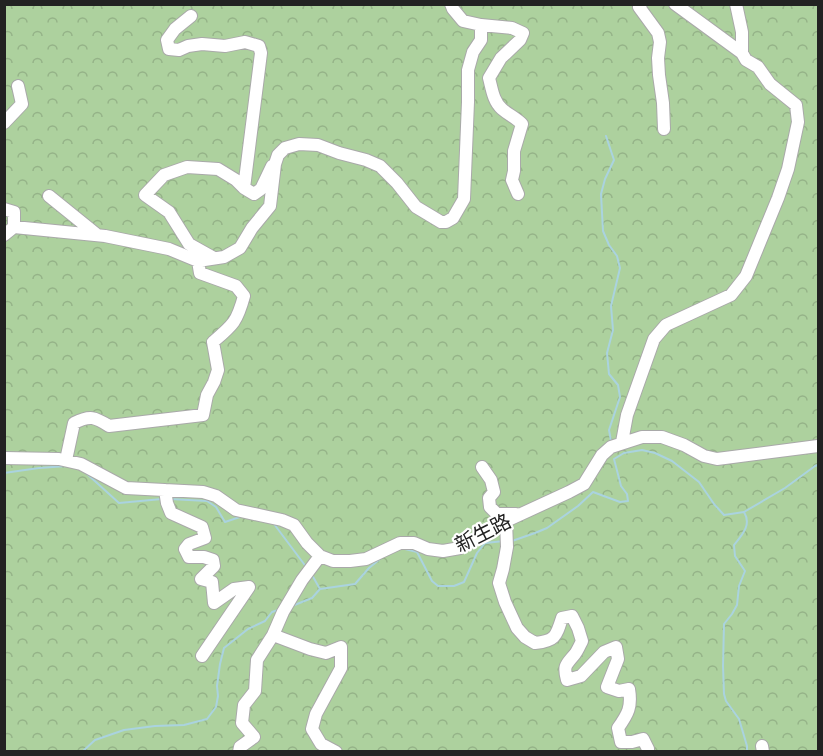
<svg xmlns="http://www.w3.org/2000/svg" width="823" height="756" viewBox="0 0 823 756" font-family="Quicksand,'Noto Sans TC',sans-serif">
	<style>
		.forest { fill: url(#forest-crowns) }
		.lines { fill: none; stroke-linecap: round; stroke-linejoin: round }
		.stream { stroke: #aad3df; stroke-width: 2 }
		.minor-casing { stroke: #a9a9a9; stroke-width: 14 }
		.minor { stroke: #fff; stroke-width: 12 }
		.labels { text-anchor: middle; stroke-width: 4.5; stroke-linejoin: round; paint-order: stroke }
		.street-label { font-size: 20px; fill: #222; stroke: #fff }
	</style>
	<defs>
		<pattern id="forest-crowns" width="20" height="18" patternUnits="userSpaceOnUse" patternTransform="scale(1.5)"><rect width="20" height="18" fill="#add19e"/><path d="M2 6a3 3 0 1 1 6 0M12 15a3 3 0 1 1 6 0" fill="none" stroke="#95b388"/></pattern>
	</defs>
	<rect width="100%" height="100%" fill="#f2efe9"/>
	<path class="forest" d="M5,5H818V751H5Z"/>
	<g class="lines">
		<path class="stream" d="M606,136L614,160L605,179L601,194L603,231L609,245L617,256L620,268L611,306L613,330L607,353L609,374L618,385L620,397L609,430L611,441
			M4,473L39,468L67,466
			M86,473L119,503L162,499
			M170,499L207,501L216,507L225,522L240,517
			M744,512C752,525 742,535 734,545L735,556L745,571L739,586L737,605L732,614L724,624L723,666L724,694L726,701L739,719L747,746V752
			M274,524L307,568
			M512,541L535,533L547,528L578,506L593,492L620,502L628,501L627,494L621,486L614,459L624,453L642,450L655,453L672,461L699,482L714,504L724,515L744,512L785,488L815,466L818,465
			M401,548L417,552L432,581L438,586H454L464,582L477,553L485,543L504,541
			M312,575L320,589L355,584L369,568L380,559
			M292,606L312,598L320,589
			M82,752L95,740L124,730L155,726L184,725L207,719L216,707L218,696L217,686L220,664L224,648L248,629L265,621L272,612L278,610"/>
		<defs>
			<path id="minor" d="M451,4L453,9L463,21L481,25L512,28L523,33L520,40L501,58L489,78C492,89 493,101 502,109C509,115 516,118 522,124L514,151V171L512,180L518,194
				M641,4L639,7L658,33L660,42L658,58L659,75L663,103L664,129
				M675,4L742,53
				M191,16L175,29L167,40L169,49L179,50L188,46L202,44L225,46L245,42L259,46L261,53L244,188L236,180L218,169L187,167L164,175L145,195L169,212L189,244L214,258
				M4,123L22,104L18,86
				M244,188L254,194L261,189L272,166
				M49,196L96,234
				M4,209L14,212V227
				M4,235L14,227L105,236L169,249L198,261L224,257L240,248L252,228L270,206L275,164L278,155L285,148L299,144L318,145L339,153L366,160L380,166L397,183L416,207L441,222H446L453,218L464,199L468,102V70L473,52L481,40V25
				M622,442L627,415L654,339L666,325L731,295L746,276L778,198L788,169L798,122L796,105L770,84L758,67L746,60L742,53V32L736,4
				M4,458L59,459L81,464L126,488L203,492L216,496L236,510L282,520L294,525L307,543L320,556L333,561H350L366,559L400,543H414L428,549L443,551L460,548L506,521L569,492L584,484L602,455L611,447L642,437H662L684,445L704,456L717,459L818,446
				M66,460L74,423C90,415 95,417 109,426L203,415L207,395L214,382L218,370L213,342C233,325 237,322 244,296L236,286L200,273L198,261
				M482,467L491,480L494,492L489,498L490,507L497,514H516
				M165,490L167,503L171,513L202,527L205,538L189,544L185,549L189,557H204L213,560L214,566L201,579L212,582L214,603L234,589L249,587L202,656
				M506,521L507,547L503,569L499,583L505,602L517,628L525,637L535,643C555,641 556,637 562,618L572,616L578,628L582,641C580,645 578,650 575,654C566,665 563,665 567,680L581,676L604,652L616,647L618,659L607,687L619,691L629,689C632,707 628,714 618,728L621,742H632L643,739L648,749L647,752
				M273,635L310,649L326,653L341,647V668L316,714L312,729L321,744L336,752
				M762,746L763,752
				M239,752L240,747L254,737L242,723L244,705L255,691L257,660L273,635L283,612L302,580L320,556"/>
		</defs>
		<use href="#minor" class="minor-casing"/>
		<use href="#minor" class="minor"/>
	</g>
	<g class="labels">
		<g class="street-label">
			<text transform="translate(483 533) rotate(-27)" y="7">新生路</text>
		</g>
	</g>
	<rect width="823" height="756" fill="none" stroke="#222222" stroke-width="12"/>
</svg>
